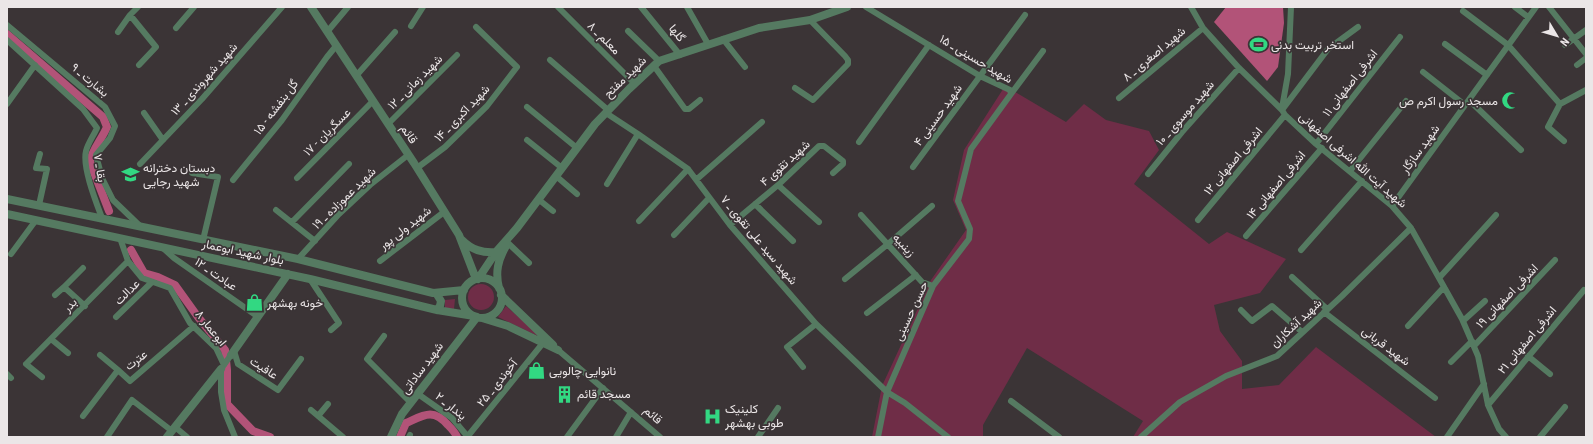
<svg xmlns="http://www.w3.org/2000/svg" width="1593" height="444" viewBox="0 0 1593 444" font-family="'Roboto Condensed',Vazirmatn,sans-serif">
	<style>
		.green { fill: #6f2d47 }
		.water { fill: #b25378 }
		.lines { fill: none; stroke-linecap: round; stroke-linejoin: round }
		.canal { stroke: #b25378; stroke-width: 8 }
		.minor { stroke: #557a61; stroke-width: 6 }
		.tertiary { stroke: #557a61; stroke-width: 8 }
		.labels { text-anchor: middle; stroke-width: 3.5; stroke-linejoin: round; paint-order: stroke }
		.street-label { font-size: 12px; fill: #ebe6e7; stroke: #3b3436 }
		.poi-label { font-size: 12px; fill: #ebe6e7; stroke: #3b3436; text-anchor: start }
	</style>
	<rect width="100%" height="100%" fill="#3b3436"/>
	<path class="green" d="M1005,86L1066,122L1084,104L1106,120L1149,131L1159,150L1134,184L1209,244L1227,232L1286,259L1260,293L1214,305L1220,331L1242,361V389L1279,385L1316,347L1436,437H1133L1143,421L1027,348L983,425V437H872L882,386L931,280L966,230L953,200L964,150Z
		M468 297a13 13 0 1 1 26 0a13 13 0 1 1-26 0Z
		M455,299L454,309L445,308V300Z
		M506,306L542,338L498,317Z"/>
	<path class="water" d="M1226,7H1283L1284,23L1278,67L1267,81L1214,22Z"/>
	<g class="lines">
		<path class="canal" d="M7,34L103,117L107,127C102,139 91,151 90,162L109,211
			M131,250L144,273L158,277L175,285L198,317L225,350L227,370V404L253,431L270,437
			M400,437L406,423C424,415 433,408 448,425C452,429 455,432 457,437"/>
		<path class="minor" d="M558,7L635,84
			M641,7L680,55
			M687,7L708,44
			M866,7L980,76L1010,90L1011,94L971,149L958,201L970,229L969,239L933,286L887,392L878,437
			M1191,7L1203,28L1239,68L1282,110L1285,115L1316,144L1392,206L1411,228L1462,319L1478,356L1488,405L1499,429L1506,437
			M1515,7L1528,17
			M1549,7L1586,54
			M1463,11L1508,45L1560,104L1586,90
			M130,15L156,47L139,65
			M7,25L105,107L115,126L110,138L96,155L102,178L113,200L140,226
			M411,26L423,7
			M176,28L194,7
			M628,31L659,61
			M118,32L130,15L138,7
			M327,32L348,7
			M723,39L745,67
			M7,40L83,109L97,128C94,135 88,143 86,151C82,167 96,202 102,218
			M1445,44L1487,75
			M1565,45L1586,30
			M550,60L608,110
			M1577,65L1586,58
			M654,66L685,109H689L700,100
			M1423,72L1465,105
			M356,76L395,32
			M795,88L813,100L848,64V60L845,56L810,20
			M1011,94L1043,51
			M1119,98L1203,28
			M1469,100L1521,150
			M7,104L35,65
			M1560,104L1548,127L1564,141
			M527,107L577,148
			M1282,108L1288,74L1291,7
			M1282,110L1328,49L1358,27
			M144,113L163,140
			M606,113L638,134L688,169L730,225L816,324L887,392L905,403L948,437
			M388,124L457,55
			M527,140L562,168
			M859,142L929,45
			M1316,144L1400,37
			M140,164L202,99L282,7
			M913,167L1025,15
			M417,168L445,147L487,106L517,67L476,27
			M1350,171L1406,101
			M192,173L218,177L203,240
			M1148,174L1182,132L1239,68
			M556,176L577,194
			M297,178L373,101
			M697,179L762,122
			M233,180L282,120L327,57L336,46
			M607,184L638,134
			M778,185L819,222
			M538,199L553,211
			M755,204L793,241
			M39,205L47,169L36,168L40,154
			M1392,206L1536,7
			M276,210L315,241
			M861,215L922,282L933,286
			M1198,220L1285,115
			M639,221L688,169
			M292,222L349,164
			M730,225L778,185L819,146H824L843,161V164L833,173
			M674,235L709,198
			M1246,236L1322,148
			M120,238L128,261L142,278L170,288L190,323L216,348L224,365
			M508,243L529,263
			M163,248L174,258L257,316
			M1301,250L1362,181
			M11,254L36,220
			M298,259L339,214L370,185L408,155
			M380,261L444,212
			M83,268L64,287L85,306
			M1292,277L1327,309
			M1439,278L1496,215
			M310,279L339,323L331,330
			M845,279L888,244L932,206
			M55,295L64,287
			M1241,310L1252,321L1272,306L1302,332
			M1324,312L1435,398
			M867,313L916,275
			M116,317L152,282
			M1463,321L1485,301
			M1408,326L1444,287
			M384,336L367,359L411,403
			M51,339L68,353
			M1474,346L1555,260
			M558,350L660,437
			M234,351L238,364L278,390L301,359
			M100,355L118,370
			M231,355L221,369V392L224,410L235,437
			M1528,356L1550,374
			M1451,362L1472,341
			M803,367L787,347L816,324
			M7,374L11,378
			M42,377L26,364L128,261
			M418,394L452,418L468,437
			M1011,401L1059,437
			M1488,405L1584,290
			M311,410L343,437
			M83,416L118,370L130,381L194,326
			M318,416L328,404
			M175,427L187,437
			M468,436L543,343
			M107,437L132,400L172,431
			M409,437L410,435
			M567,437L603,388
			M616,437L631,412
			M758,437L778,408
			M1141,437L1180,402L1226,376L1277,356L1342,296L1411,228
			M1447,437L1484,384
			M1540,437L1565,407"/>
		<path class="tertiary" d="M311,7L414,163L459,235L476,279
			M7,199L298,259L433,293L464,290
			M7,214L310,279L437,310L474,316
			M462,240C472,250 482,253 496,252
			M462 298a20 20 0 1 1 40 0a20 20 0 1 1-40 0Z
			M478,279L496,252L517,228L595,124L629,89L659,61L759,28L810,20L847,7
			M499,288C495,272 498,260 506,246
			M436,293L441,301L440,306L437,310
			M501,295L553,345
			M482,318L508,326L558,350
			M231,355L288,274
			M167,437L221,369
			M391,437L402,414L477,317"/>
	</g>
	<defs>
		<symbol id="stadium-bare" viewBox="-9 -9 18 18"><path d="M0-5a6.5 5 0 1 0 0 10a6.5 5 0 1 0 0-10ZM-3.5-1.8h7v3.6h-7Z" fill="#32d882" stroke="#3b3436" stroke-width="2.5" paint-order="stroke"/></symbol>
		<symbol id="mosque-bare" viewBox="-9 -9 18 18"><path d="M3.5-4.9A6 6 0 1 0 3.5 4.9A5 5 0 1 1 3.5-4.9Z" fill="#32d882" stroke="#3b3436" stroke-width="2.5" paint-order="stroke"/></symbol>
		<symbol id="school-bare" viewBox="-9 -9 18 18"><path d="M0-5L7-2L0 1L-7-2ZM-4 1L0 2.5L4 1V4Q0 6-4 4Z" fill="#32d882" stroke="#3b3436" stroke-width="2.5" paint-order="stroke"/></symbol>
		<symbol id="shop-bare" viewBox="-9 -9 18 18"><path d="M-5-2.5h2.3a2.7 3.5 0 0 1 5.4 0H5L5.5 6h-11ZM-1.5-2.5h3a1.5 2.3 0 0 0-3 0Z" fill="#32d882" stroke="#3b3436" stroke-width="2.5" paint-order="stroke"/></symbol>
		<symbol id="building-bare" viewBox="-9 -9 18 18"><path d="M-4-6H4V6H1V3H-1V6H-4ZM-2.5-4.3h1.7v1.8h-1.7ZM.8-4.3h1.7v1.8H.8ZM-2.5-1h1.7V.8h-1.7ZM.8-1h1.7V.8H.8Z" fill="#32d882" stroke="#3b3436" stroke-width="2.5" paint-order="stroke"/></symbol>
		<symbol id="hospital-bare" viewBox="-9 -9 18 18"><path d="M-5-5h3v3.5h4V-5h3V5h-3V1.5h-4V5h-3Z" fill="#32d882" stroke="#3b3436" stroke-width="2.5" paint-order="stroke"/></symbol>
	</defs>
	<g fill-rule="evenodd">
		<use href="#stadium-bare" x="1246" y="32" width="25" height="25"/>
		<use href="#mosque-bare" x="1498" y="88" width="25" height="25"/>
		<use href="#school-bare" x="118" y="162" width="25" height="25"/>
		<use href="#shop-bare" x="242" y="290" width="25" height="25"/>
		<use href="#shop-bare" x="524" y="358" width="25" height="25"/>
		<use href="#building-bare" x="552" y="382" width="25" height="25"/>
		<use href="#hospital-bare" x="700" y="404" width="25" height="25"/>
	</g>
	<g class="labels">
		<g class="street-label">
			<text transform="translate(677 33) rotate(51)" y="4">گلها</text>
			<text transform="translate(604 38) rotate(45)" y="4">معلم ـ ۸</text>
			<text transform="translate(1154 54) rotate(-40)" y="4">شهید اصغری ـ ۸</text>
			<text transform="translate(976 59) rotate(31)" y="4">شهید حسینی ـ ۱۵</text>
			<text transform="translate(625 77) rotate(-44)" y="4">شهید مفتح</text>
			<text transform="translate(204 79) rotate(-48)" y="4">شهید شهروندی ـ ۱۳</text>
			<text transform="translate(90 80) rotate(40)" y="4">بشارت ـ ۹</text>
			<text transform="translate(415 82) rotate(-45)" y="4">شهید زمانی ـ ۱۲</text>
			<text transform="translate(1350 83) rotate(-52)" y="4">اشرفی اصفهانی ۱۱</text>
			<text transform="translate(276 107) rotate(-53)" y="4">گل بنفشه - ۱۵</text>
			<text transform="translate(462 113) rotate(-46)" y="4">شهید اکبری ـ ۱۴</text>
			<text transform="translate(1185 113) rotate(-49)" y="4">شهید موسوی ـ ۱۰</text>
			<text transform="translate(938 115) rotate(-54)" y="4">شهید حسینی ۴</text>
			<text transform="translate(327 132) rotate(-45)" y="4">عسگریان - ۱۷</text>
			<text transform="translate(409 134) rotate(56)" y="4">قائم</text>
			<text transform="translate(1420 149) rotate(-54)" y="4">شهید سازگار</text>
			<text transform="translate(1353 160) rotate(41)" y="4">شهید آیت الله اشرفی اصفهانی</text>
			<text transform="translate(1233 161) rotate(-50)" y="4">اشرفی اصفهانی ۱۲</text>
			<text transform="translate(785 163) rotate(-42)" y="4">شهید تقوی ۴</text>
			<text transform="translate(100 168) rotate(81)" y="4">بقا ـ ۷</text>
			<text transform="translate(1276 185) rotate(-50)" y="4">اشرفی اصفهانی ۱۴</text>
			<text transform="translate(344 198) rotate(-44)" y="4">شهید عموزاده ـ ۱۹</text>
			<text transform="translate(405 228) rotate(-38)" y="4">شهید ولی پور</text>
			<text transform="translate(759 240) rotate(50)" y="4">شهید سید علی تقوی ـ ۷</text>
			<text transform="translate(904 245) rotate(47)" y="4">زینبیه</text>
			<text transform="translate(243 252) rotate(12)" y="4">بلوار شهید ابوعمار</text>
			<text transform="translate(216 274) rotate(35)" y="4">عبادت ـ ۱۲</text>
			<text transform="translate(127 292) rotate(-45)" y="4">عدالت</text>
			<text transform="translate(1507 296) rotate(-46)" y="4">اشرفی اصفهانی ۱۹</text>
			<text transform="translate(70 305) rotate(-45)" y="4">بدر</text>
			<text transform="translate(911 311) rotate(-65)" y="4">حسن حسینی</text>
			<text transform="translate(1296 323) rotate(-43)" y="4">شهید آشکاران</text>
			<text transform="translate(211 328) rotate(51)" y="4">ابوعمار ۸</text>
			<text transform="translate(1527 340) rotate(-50)" y="4">اشرفی اصفهانی ۲۱</text>
			<text transform="translate(1386 346) rotate(37)" y="4">شهید قربانی</text>
			<text transform="translate(136 360) rotate(-38)" y="4">عترت</text>
			<text transform="translate(264 368) rotate(33)" y="4">عافیت</text>
			<text transform="translate(422 368) rotate(-53)" y="4">شهید ساداتی</text>
			<text transform="translate(497 383) rotate(-51)" y="4">آخوندی ـ ۲۵</text>
			<text transform="translate(451 406) rotate(39)" y="4">پندار ـ ۲</text>
			<text transform="translate(653 415) rotate(42)" y="4">قائم</text>
		</g>
		<g class="poi-label">
			<text x="1271" y="49">استخر تربیت بدنی</text>
			<text x="1498" y="105" text-anchor="end">مسجد رسول اکرم ص</text>
			<text x="143" y="172">دبستان دخترانه<tspan x="143" dy="14">شهید رجایی</tspan></text>
			<text x="267" y="307">خونه بهشهر</text>
			<text x="549" y="375">نانوایی چالویی</text>
			<text x="577" y="398">مسجد قائم</text>
			<text x="725" y="413">کلینیک<tspan x="725" dy="14">طوبی بهشهر</tspan></text>
		</g>
	</g>
	<rect width="1593" height="444" fill="none" stroke="#ebe6e7" stroke-width="16"/>
	<g transform="translate(1557 36) rotate(128)" stroke="#3b3436" stroke-width="3" paint-order="stroke">
	<path d="M0-3L7 15L0 10L-7 15Z" fill="#ebe6e7"/>
	<text y="-6" font-size="11" font-weight="bold" text-anchor="middle" fill="#ebe6e7">N</text>
	</g>
</svg>
